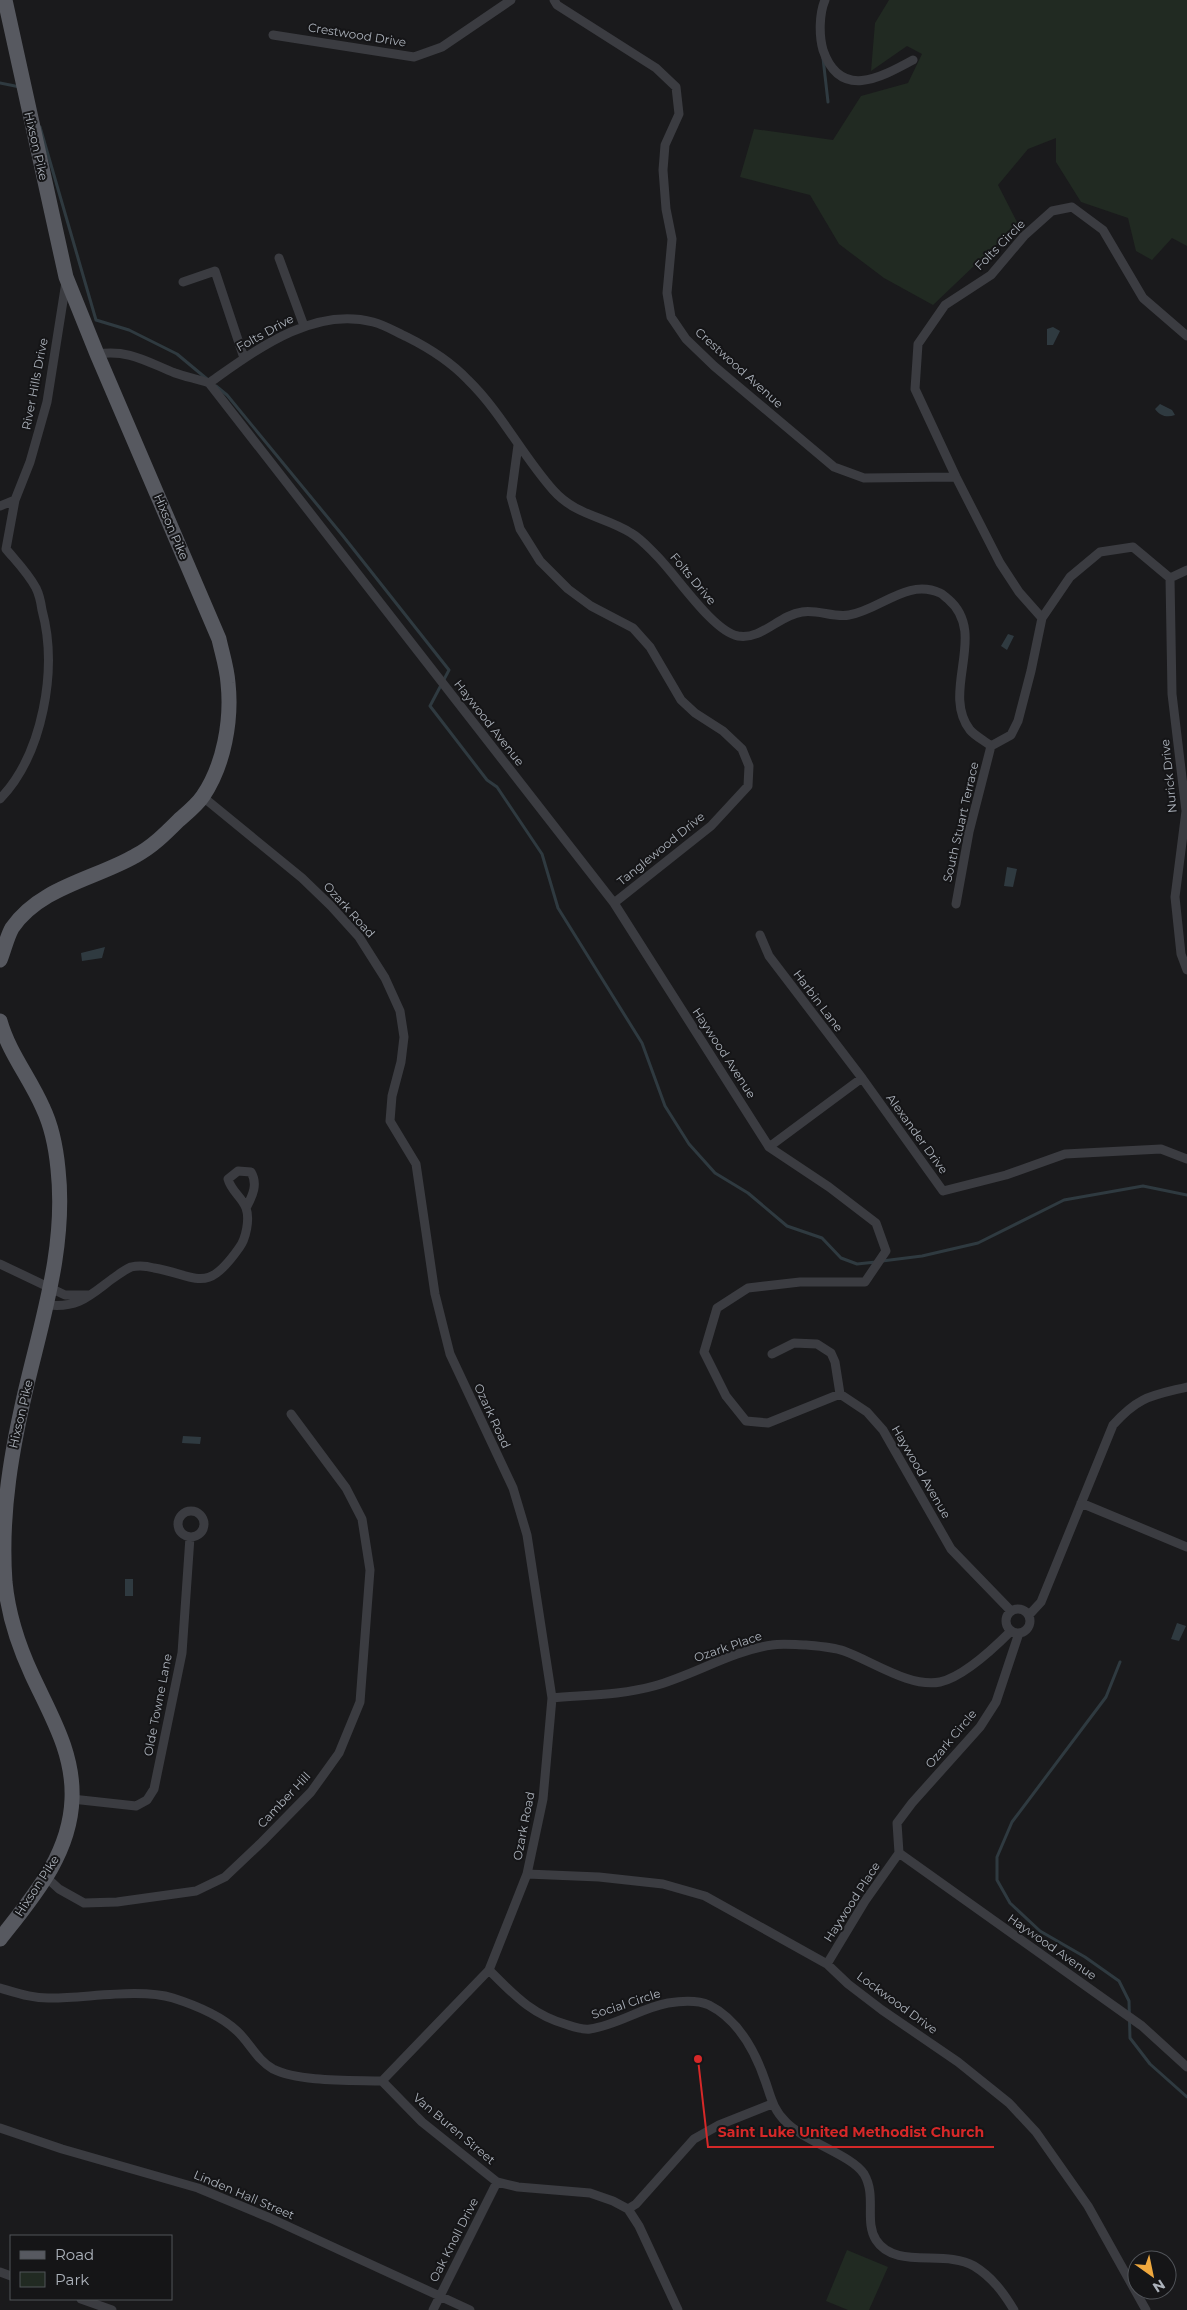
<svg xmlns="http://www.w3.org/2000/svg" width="1187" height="2310" viewBox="0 0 1187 2310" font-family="Montserrat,sans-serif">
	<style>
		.green { fill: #212a22 }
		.water { fill: #2f3a40 }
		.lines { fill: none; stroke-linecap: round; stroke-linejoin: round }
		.stream { stroke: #2f3a40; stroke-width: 3 }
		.street { stroke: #3b3c41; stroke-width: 9 }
		.primary { stroke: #575960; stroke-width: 15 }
		.labels { text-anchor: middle; stroke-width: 4; stroke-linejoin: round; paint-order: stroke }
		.street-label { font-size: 12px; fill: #acb2bb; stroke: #151517 }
		.leader { fill: none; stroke: #d62828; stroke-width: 2 }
		.callout-dot { fill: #d62828; stroke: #151517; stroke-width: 2 }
		.callout-label { font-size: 14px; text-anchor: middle; font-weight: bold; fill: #d62828; stroke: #151517; stroke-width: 4; stroke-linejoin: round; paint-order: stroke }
	</style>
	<rect width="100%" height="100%" fill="#1a1a1c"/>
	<path class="green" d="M889,0H1187V246L1172,238L1152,260L1136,251L1128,218L1081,202L1056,162V138L1028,149L998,185L1018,224L933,305L884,278L839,244L810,195L740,177L754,129L833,140L861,96L908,83L922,54L907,46L871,71L875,23Z
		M847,2250L888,2267L869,2310H848L826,2301Z"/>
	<path class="water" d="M1053,327L1060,331L1053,345H1047V329Z
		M1160,404L1172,410L1175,415C1167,418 1160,416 1155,409Z
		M1008,634L1014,636L1007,650L1001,646Z
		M1007,867L1017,869L1013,887L1004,886Z
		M105,947L102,958L82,961L81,953Z
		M183,1436L201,1437L200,1444L182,1443Z
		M125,1579H133V1596H125Z
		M1177,1623L1186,1626L1179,1641L1171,1639Z"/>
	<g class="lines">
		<path class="stream" d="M823,58L828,102
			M0,83L20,87
			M40,127L96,320L129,330L177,354L207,379
			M216,386L227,395L343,536L449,670L430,706L487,780L497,787L542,854L558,908L642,1043L665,1106L689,1144L715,1173L748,1193L787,1226L822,1238L841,1258L857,1264L876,1262
			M882,1261L922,1256L978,1243L1064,1200L1143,1186L1187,1195
			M1120,1662L1106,1697L1012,1822L997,1857V1880L1010,1903L1040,1931L1085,1957L1119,1981L1129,2001L1130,2038L1150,2064L1187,2097"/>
		<path class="street" d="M554,0L557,5L656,68L676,87L679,114L665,145L663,170L666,209L672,239L667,293L671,317L686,339L714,366L834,467L864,478L956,477
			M825,0C819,14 819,36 823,50C840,100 880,78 913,60
			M273,35L414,57L442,47L511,0
			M279,258L304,326
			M183,282L215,271L244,358
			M97,354C129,349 147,362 175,373C186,377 198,379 209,383L614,903L769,1147L829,1187L876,1223L886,1251L865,1282H800L748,1288L717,1308L704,1352L726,1396L746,1421L768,1423L840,1394L867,1412L883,1430L951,1549L1011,1611
			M209,383C256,350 313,306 373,322C385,325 396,332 407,337C429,348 451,362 468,380C501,412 522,455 553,490C576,516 604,516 631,533C640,538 648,547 655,554C675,573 712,631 738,636C762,640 779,615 802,612C817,609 834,618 849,615C880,610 907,578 940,593C943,594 945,597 948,599C989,634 940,691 970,730C975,736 985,741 991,746
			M518,445L511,497L520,529L540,561L568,589L591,606L633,628L650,647L681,700L695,713L723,731L742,749L749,766L748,786L711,826L614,903
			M0,506L15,500
			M1170,578L1172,694L1186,811L1175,897L1181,954L1187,970
			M1170,578L1187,570
			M1042,618L1019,592L1000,563L956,477L915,389L918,344L945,305L991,275L1024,236L1052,211L1072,207L1103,230L1143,298L1187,336
			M991,746L1011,735L1018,721L1031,671L1042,618L1070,577L1100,552L1133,547L1170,578
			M203,797L302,878L331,906L359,937L385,978L400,1011L404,1037L401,1062L392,1096L390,1121L416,1164L435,1294L450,1354L513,1488L527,1535L552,1698L543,1799L527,1874L489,1970L382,2081
			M0,799C43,754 58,669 42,610C41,603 39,594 36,588C28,573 16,561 6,549L15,500L30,462L47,402L66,282
			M956,904L969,832L991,746
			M760,935L769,956L862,1078L943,1191L1006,1175L1065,1154L1161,1149L1187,1159
			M769,1147L862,1078
			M0,1264L65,1295H88
			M48,1305C78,1308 88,1297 112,1279C118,1275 124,1270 131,1267C139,1265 147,1266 154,1268C199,1276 206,1295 239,1248C246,1239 250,1219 246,1208C242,1197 231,1191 228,1179L238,1171L251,1172C258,1184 253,1195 246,1208
			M772,1354L794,1343L817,1344L831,1353L835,1362L840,1394
			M1081,1503L1187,1547
			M178 1524a13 13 0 1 1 26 0a13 13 0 1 1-26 0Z
			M1006 1621a12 12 0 1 1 24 0a12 12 0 1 1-24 0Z
			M1029,1615L1041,1602L1113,1425C1139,1396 1151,1396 1187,1387
			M552,1698C585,1695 622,1695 654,1686C694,1675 731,1651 772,1645C783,1643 796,1645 806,1645C818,1646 833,1647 844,1651C872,1661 910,1688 940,1682C963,1677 995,1647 1011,1631
			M72,1799L136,1806L147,1800L154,1789L182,1653L190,1537
			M899,1853L1142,2026L1187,2067
			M899,1853L897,1823L912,1803L980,1727L996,1702L1019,1633
			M527,1874L599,1877L663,1884L705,1896L827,1964L848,1984L882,2010L958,2062L1009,2103L1036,2132L1088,2206L1146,2310
			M46,1877L59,1889L84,1903L117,1902L196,1891L225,1877L262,1842L311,1792L339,1753L360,1702L370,1570L362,1519L346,1488L291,1414
			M827,1964L865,1901L899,1853
			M489,1970C514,1995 532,2015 568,2025C574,2027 583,2030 590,2029C617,2025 641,2008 668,2003C680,2001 698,2000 709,2005C739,2020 756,2053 766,2083C771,2098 774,2111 786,2122C805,2142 852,2155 864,2174C877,2196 864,2221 876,2240C895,2270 945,2249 974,2266C992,2277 1003,2292 1014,2310
			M0,1988C17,1993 34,1999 52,1998C87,1998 140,1988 173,1998C195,2005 220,2015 237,2031C250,2043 257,2060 273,2069C299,2082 352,2080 382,2081L422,2122L497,2182L518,2187L590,2193L613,2201L628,2209L639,2226L678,2310
			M0,2128L62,2149L198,2188L270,2218L470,2310
			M628,2209L636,2204L694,2139L719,2125L772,2104
			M0,2272L11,2276
			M81,2299L112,2310
			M433,2310L497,2182"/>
		<path class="primary" d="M0,960C4,950 7,937 12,928C40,887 95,879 135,856C152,847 165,834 179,820C187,813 197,805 203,796C224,765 232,720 228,683C227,668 222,653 219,639L97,354L66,277L5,0
			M0,1021C9,1053 30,1078 43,1108C52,1127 56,1148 58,1169C66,1242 45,1310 28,1380C12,1447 0,1513 5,1582C8,1613 19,1647 32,1675C51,1716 74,1753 72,1799C70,1855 33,1897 0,1939"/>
	</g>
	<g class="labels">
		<g class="street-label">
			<text transform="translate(357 35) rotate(9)" y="4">Crestwood Drive</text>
			<text transform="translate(36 146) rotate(77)" y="4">Hixson Pike</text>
			<text transform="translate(1000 245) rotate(-45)" y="4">Folts Circle</text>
			<text transform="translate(265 333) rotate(-29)" y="4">Folts Drive</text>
			<text transform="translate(739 368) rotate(42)" y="4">Crestwood Avenue</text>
			<text transform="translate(35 384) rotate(-79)" y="4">River Hills Drive</text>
			<text transform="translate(171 527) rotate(67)" y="4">Hixson Pike</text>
			<text transform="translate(693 579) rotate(50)" y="4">Folts Drive</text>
			<text transform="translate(489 723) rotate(52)" y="4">Haywood Avenue</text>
			<text transform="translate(1169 776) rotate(-96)" y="4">Nurick Drive</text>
			<text transform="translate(961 822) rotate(-77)" y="4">South Stuart Terrace</text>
			<text transform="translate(661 849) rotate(-39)" y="4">Tanglewood Drive</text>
			<text transform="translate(349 910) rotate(48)" y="4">Ozark Road</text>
			<text transform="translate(818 1001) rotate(53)" y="4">Harbin Lane</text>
			<text transform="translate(724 1053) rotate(57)" y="4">Haywood Avenue</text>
			<text transform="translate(917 1134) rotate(54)" y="4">Alexander Drive</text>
			<text transform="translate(21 1414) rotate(-77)" y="4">Hixson Pike</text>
			<text transform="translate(492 1416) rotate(65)" y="4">Ozark Road</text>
			<text transform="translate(921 1472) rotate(60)" y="4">Haywood Avenue</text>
			<text transform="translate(728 1647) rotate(-19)" y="4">Ozark Place</text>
			<text transform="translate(158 1705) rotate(-79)" y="4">Olde Towne Lane</text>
			<text transform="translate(951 1739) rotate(-50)" y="4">Ozark Circle</text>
			<text transform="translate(284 1800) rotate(-47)" y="4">Camber Hill</text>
			<text transform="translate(524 1826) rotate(-79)" y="4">Ozark Road</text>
			<text transform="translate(37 1886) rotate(-57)" y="4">Hixson Pike</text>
			<text transform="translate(852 1902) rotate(-57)" y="4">Haywood Place</text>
			<text transform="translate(1052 1947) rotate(35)" y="4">Haywood Avenue</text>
			<text transform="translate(897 2003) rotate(36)" y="4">Lockwood Drive</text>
			<text transform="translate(626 2004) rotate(-18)" y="4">Social Circle</text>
			<text transform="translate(454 2129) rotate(40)" y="4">Van Buren Street</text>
			<text transform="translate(244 2195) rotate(23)" y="4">Linden Hall Street</text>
			<text transform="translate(454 2240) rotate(-63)" y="4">Oak Knoll Drive</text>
		</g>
	</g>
	<path class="leader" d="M698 2059L708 2147H994"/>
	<circle class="callout-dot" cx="698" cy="2059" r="5"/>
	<g class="callout-label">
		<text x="851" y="2137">Saint Luke United Methodist Church</text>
	</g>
	<rect x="10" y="2235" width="162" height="65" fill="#151517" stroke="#515459"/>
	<rect x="20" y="2251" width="25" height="8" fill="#575960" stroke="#515459"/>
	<text x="55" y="2260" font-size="15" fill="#acb2bb">Road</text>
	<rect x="20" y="2272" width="25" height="15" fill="#212a22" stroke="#515459"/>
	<text x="55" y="2285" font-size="15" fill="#acb2bb">Park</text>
	<g transform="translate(1152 2275) rotate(147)"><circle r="24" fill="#151517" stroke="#515459"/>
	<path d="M0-4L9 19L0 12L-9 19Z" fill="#efa83e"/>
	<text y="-8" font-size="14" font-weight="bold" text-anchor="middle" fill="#acb2bb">N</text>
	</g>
</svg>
